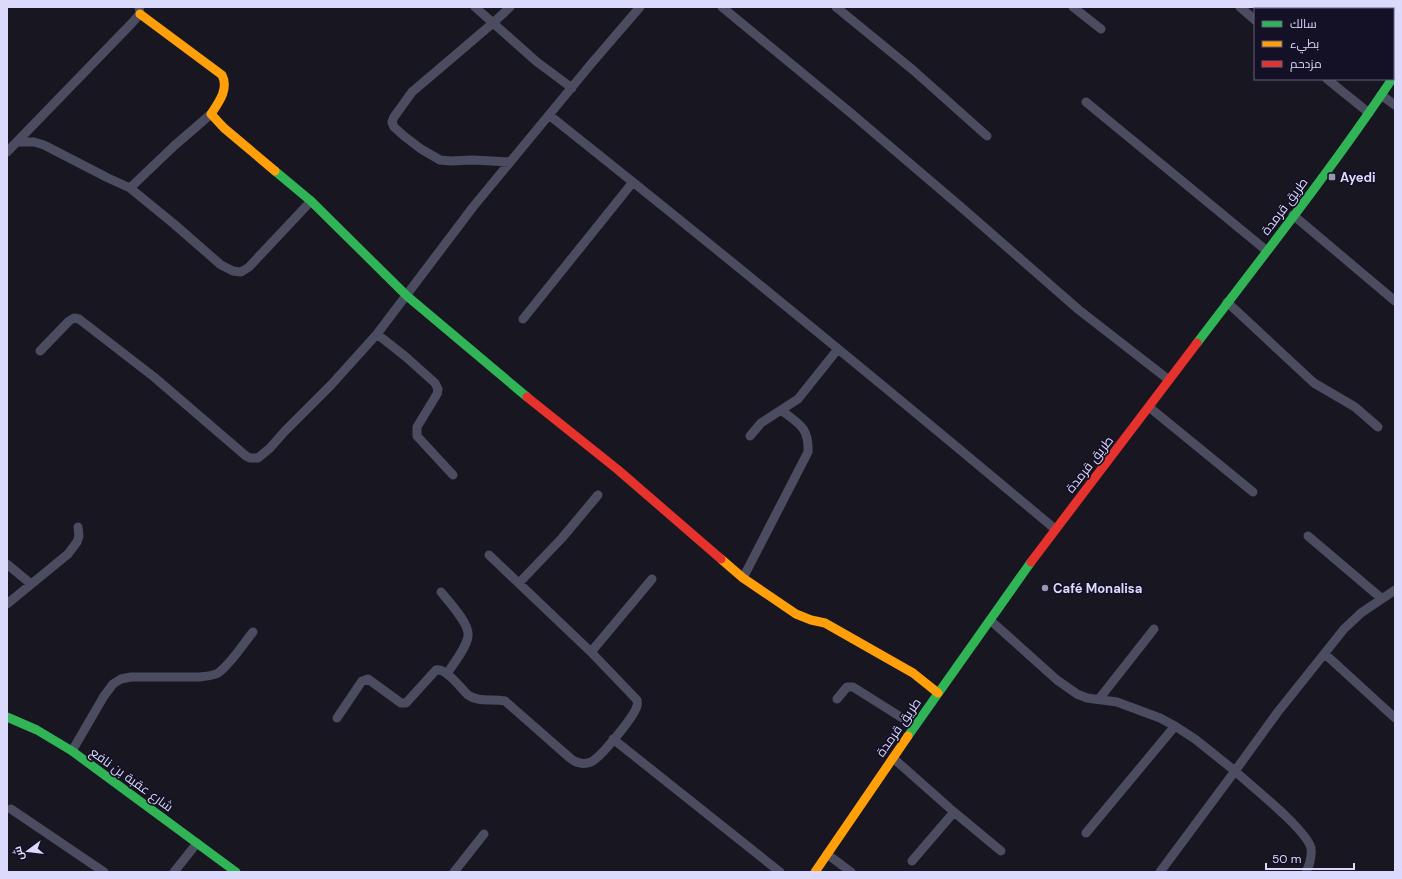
<svg xmlns="http://www.w3.org/2000/svg" width="1402" height="879" viewBox="0 0 1402 879" font-family="'DM Sans',Cairo,sans-serif">
	<style>
		.lines { fill: none; stroke-linecap: round; stroke-linejoin: round }
		.street { stroke: #4c4c61; stroke-width: 9 }
		.fast { stroke: #30b455; stroke-width: 9 }
		.slow { stroke: #ff9f0a; stroke-width: 9 }
		.jam { stroke: #e5322d; stroke-width: 9 }
		.poi-dot { fill: #9795af; stroke: #141126; stroke-width: 1.5 }
		.labels { text-anchor: middle; stroke-width: 3.5; stroke-linejoin: round; paint-order: stroke }
		.poi-label { font-size: 13px; font-weight: bold; fill: #dbd9fc; stroke: #141126; text-anchor: start }
		.street-label { font-size: 13px; fill: #dbd9fc; stroke: #141126 }
	</style>
	<rect width="100%" height="100%" fill="#181621"/>
	<g class="lines">
		<path class="street" d="M475,7L537,62L572,88
			M510,7L493,23L412,92L394,117L392,122L394,127L404,136L421,149L440,160L451,161L473,160L510,162
			M722,7L852,114L961,207L1079,310L1169,380
			M836,7L913,70L987,136
			M1073,7L1101,29
			M1240,7L1255,20
			M1327,79L1369,113
			M1381,95L1395,105
			M1086,102L1267,251
			M549,115C720,251 888,389 1055,529
			M17,142H34L44,145L108,178L130,188L174,146L211,114
			M7,152L131,24L140,14L139,7
			M130,188L174,224L221,265L233,271L241,272L249,267L311,201
			M1293,215L1395,301
			M1227,302L1314,383L1355,407L1378,427
			M523,319L633,182
			M377,334L406,357L435,383L438,389L437,394L417,427V436L453,475
			M40,351L69,321L74,318L79,319L154,377L246,456L250,458H258L270,448L285,431L331,385L377,334L473,207L591,64L640,7
			M1149,407L1253,492
			M750,436L761,423L798,399L838,349
			M1308,536L1381,598
			M7,564L31,584
			M743,578L808,452C809,427 799,424 781,410
			M519,583L562,538L598,495
			M441,592C449,602 470,624 468,636C467,647 453,664 447,674
			M7,604L68,554L77,542L79,536L78,527
			M990,620L1057,680L1077,694L1087,698L1117,702L1160,718L1175,726L1195,739L1235,771L1277,713L1344,629L1361,613L1395,590
			M591,652L652,579
			M1325,654L1395,718
			M837,699L847,687H853L915,726
			M1099,699L1154,629
			M337,718L362,681L368,679L401,703H406L436,670C447,668 460,688 468,695C479,703 492,698 505,701L570,758C576,763 583,765 591,762C600,758 634,717 637,706C638,705 637,702 637,700L591,652L489,555
			M613,739L780,872
			M72,751L104,696L113,684L121,679L131,677H200C206,676 213,676 218,673C231,664 243,644 253,632
			M893,758L954,812L1001,851
			M11,809L104,872
			M1086,833L1175,726
			M827,854L851,872
			M912,861L954,812
			M174,872L197,843
			M454,872L484,834
			M1160,872L1235,771C1251,786 1306,829 1311,848C1312,857 1310,864 1306,872"/>
		<path class="fast" d="M275,171L311,201L407,296L527,397
			M1197,343C1263,256 1331,170 1392,79
			M7,717L37,730L72,751L236,872
			M908,736L1031,562"/>
		<path class="slow" d="M140,14L222,75C229,89 219,102 211,114L224,128L275,171
			M721,559L743,578L796,614L811,620L825,623L913,673L938,693
			M815,872L908,736"/>
		<path class="jam" d="M527,397L617,469L721,559
			M1031,562L1197,343"/>
	</g>
	<g class="poi-dot">
		<rect x="1328" y="173" width="8" height="8" rx="2"/>
		<circle cx="1045" cy="588" r="4"/>
	</g>
	<g class="labels">
		<g class="poi-label">
			<text x="1340" y="182">Ayedi</text>
			<text x="1053" y="593">Café Monalisa</text>
		</g>
		<g class="street-label">
			<text transform="translate(1284 206) rotate(-53)" y="5">طريق قرمدة</text>
			<text transform="translate(1089 464) rotate(-52)" y="5">طريق قرمدة</text>
			<text transform="translate(898 727) rotate(-55)" y="5">طريق قرمدة</text>
			<text transform="translate(132 779) rotate(36)" y="5">شارع عقبة بن نافع</text>
		</g>
	</g>
	<rect width="1402" height="879" fill="none" stroke="#dbd9fc" stroke-width="16"/>
	<rect x="1254" y="8" width="140" height="72" fill="#141126" stroke="#64617c"/>
	<rect x="1262" y="21" width="20" height="6" fill="#30b455" stroke="#64617c"/>
	<text x="1290" y="28" font-size="12" fill="#dbd9fc">سالك</text>
	<rect x="1262" y="41" width="20" height="6" fill="#ff9f0a" stroke="#64617c"/>
	<text x="1290" y="48" font-size="12" fill="#dbd9fc">بطيء</text>
	<rect x="1262" y="61" width="20" height="6" fill="#e5322d" stroke="#64617c"/>
	<text x="1290" y="68" font-size="12" fill="#dbd9fc">مزدحم</text>
	<g transform="translate(28 851) rotate(255)" stroke="#141126" stroke-width="3" paint-order="stroke">
	<path d="M0-3L7 15L0 10L-7 15Z" fill="#dbd9fc"/>
	<text y="-6" font-size="11" font-weight="bold" text-anchor="middle" fill="#dbd9fc">ش</text>
	</g>
	<path d="M1266 863v6h88v-6" fill="none" stroke="#dbd9fc" stroke-width="2"/>
	<text x="1272" y="863" font-size="12" fill="#dbd9fc" stroke="#141126" stroke-width="3" paint-order="stroke">50 m</text>
</svg>
